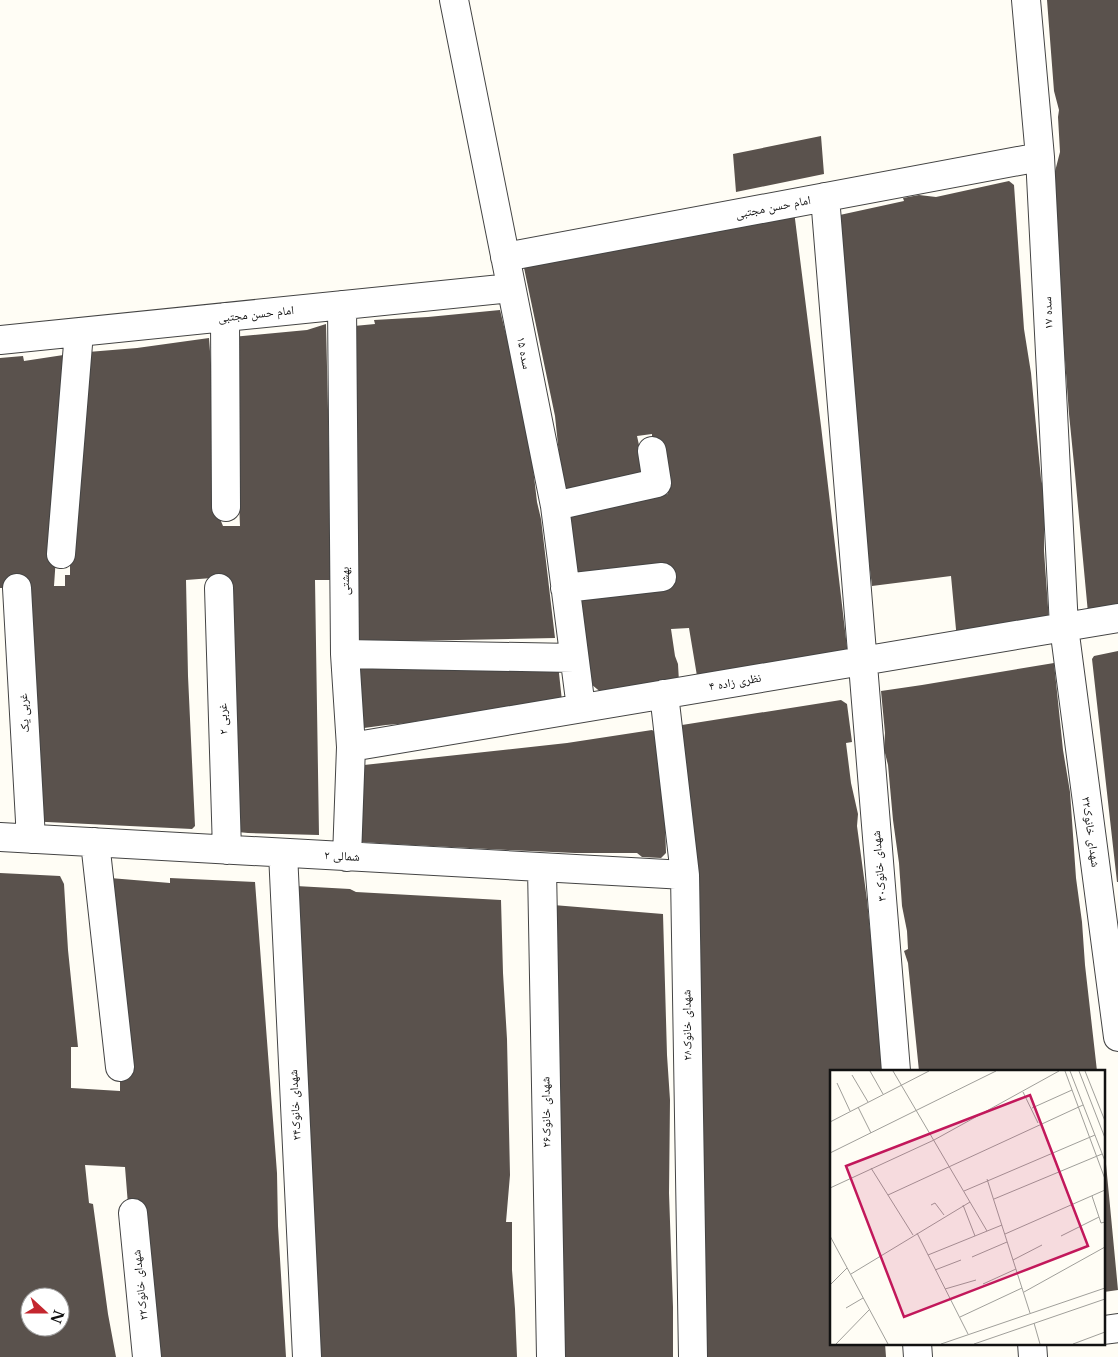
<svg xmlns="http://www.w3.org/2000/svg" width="1118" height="1357" viewBox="0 0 1118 1357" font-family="'Libre Baskerville','Noto Naskh Arabic',serif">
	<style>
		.building { fill: #5a524d; fill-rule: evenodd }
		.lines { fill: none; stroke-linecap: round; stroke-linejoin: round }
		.minor-casing { stroke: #444; stroke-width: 30 }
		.minor { stroke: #fff; stroke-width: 28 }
		.labels { text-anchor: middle; stroke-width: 5; stroke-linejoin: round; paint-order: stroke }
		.street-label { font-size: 12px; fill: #111; stroke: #fff }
		.inset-road { fill: none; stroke: #a09f9a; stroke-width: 1 }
		.view { fill: #c2185b; fill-opacity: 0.15; stroke: #c2185b; stroke-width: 2.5 }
		.inset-edge { fill: none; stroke: #111; stroke-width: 2.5 }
	</style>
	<rect width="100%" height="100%" fill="#fffdf5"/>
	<path class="building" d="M1047,0H1118V614L1088,613L1075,474L1069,414L1052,183L1060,152L1058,117L1059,110L1054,91Z
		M821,136L824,174L736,192L733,154Z
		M1009,181L1014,185L1024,329L1031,373L1041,479L1044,492V551L1049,621L957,640L951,576L872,586L826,218L904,201L903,198L919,195L936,197Z
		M794,211L821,426L848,656L697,676L689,628L671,629L675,656L678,664L679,682L603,694L591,684L580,594L675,584L674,572L574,577V544L570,511L604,504L668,494L665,479L652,451V434L637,436L647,481L563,493L555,416L523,263Z
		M500,310L528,425L537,502L541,519L555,638L355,642L351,450L358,449L354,326L375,324L374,320L428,317Z
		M326,324L332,580H315L319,835L248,833L218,830L212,578L186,580L188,676L195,826L192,829L26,821L12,588H0V358L23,356L24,361L70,354L54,586H65V575H70V534H77L88,352L137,348L209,338L213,391L218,514L223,526H240L232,337L307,330Z
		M1118,651V882H1117L1092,659L1094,656Z
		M1054,663L1063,750L1070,792L1076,878L1082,922L1085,965L1097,1071H919L908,963L904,951L908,949L907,931L902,906L899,863L893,820L888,765L884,749L885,733L881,691L922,685Z
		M364,664H558L562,701L443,719L417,721L410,723L386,725L364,728L359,723L360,671Z
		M841,700L847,704L852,742L846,743L851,783L858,814L857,826L867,900L877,999L883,1071H832V1343H885L886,1357H704L679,728L682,725Z
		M652,730L655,732L665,823L666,853L661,858L642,857L637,853H575L508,850L392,844L362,842L358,839L364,765L567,743Z
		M0,873L60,876L64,884L68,950L78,1047H71V1088L120,1091V1067L110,878L170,883V878L255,882L277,1173L278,1226L286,1357H147L128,1205L125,1167L85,1165L89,1203L93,1204L108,1314L116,1357H0ZM30,1297H60V1327H30Z
		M278,885L350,889L356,892L501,900L503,973L507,1039L510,1175L506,1222H512V1270L515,1309L517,1357H317Z
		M541,904L663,914L667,1055L670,1100L669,1193L673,1307V1357H554Z
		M1106,1164L1118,1290L1104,1292V1165Z"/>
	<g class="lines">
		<defs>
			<path id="minor" d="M454,0L555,506L581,708
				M1026,0L1040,157L1064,627L1118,1037
				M825,197L896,1071
				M505,257L1040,157
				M342,305L345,654L351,747L347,857
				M225,317L226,507
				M0,340L511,288
				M555,506L657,483L652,451
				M61,554L79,332
				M17,588L31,839
				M219,588L227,850
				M565,588L662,577
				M345,654L574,658
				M664,694L685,875L693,1357
				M351,747L1118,618
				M0,837L685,875
				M95,842L120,1067
				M283,853L307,1357
				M542,868L551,1357
				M133,1213L147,1357
				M1104,1330L1118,1328
				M917,1343L918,1357
				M1032,1343L1033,1357"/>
		</defs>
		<use href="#minor" class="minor-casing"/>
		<use href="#minor" class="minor"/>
	</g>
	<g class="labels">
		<g class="street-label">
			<text transform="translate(773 207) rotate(-11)" y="4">امام حسن مجتبی</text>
			<text transform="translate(1048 313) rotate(-93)" y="4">سده ۱۷</text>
			<text transform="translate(256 314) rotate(-6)" y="4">امام حسن مجتبی</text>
			<text transform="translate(524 353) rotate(79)" y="4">سده ۱۵</text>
			<text transform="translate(345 581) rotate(-91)" y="4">بهشتی</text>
			<text transform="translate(735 682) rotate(-10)" y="4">نظری زاده ۴</text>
			<text transform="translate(24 713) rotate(-93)" y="4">غربی یک</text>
			<text transform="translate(223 719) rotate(-92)" y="4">۲ غربی</text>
			<text transform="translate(1091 832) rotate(82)" y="4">شهدای خانوک۳۲</text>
			<text transform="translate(342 856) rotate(3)" y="4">شمالی ۲</text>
			<text transform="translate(879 866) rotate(-95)" y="4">شهدای خانوک۳۰</text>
			<text transform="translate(687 1025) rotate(-91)" y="4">شهدای خانوک۲۸</text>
			<text transform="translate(295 1105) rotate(-93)" y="4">شهدای خانوک۲۴</text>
			<text transform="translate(546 1112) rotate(-91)" y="4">شهدای خانوک۲۶</text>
			<text transform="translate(140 1285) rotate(-96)" y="4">شهدای خانوک۲۲</text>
		</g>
	</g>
	<g transform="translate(830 1070)">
		<rect width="275" height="275" fill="#fffdf5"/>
		<path class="inset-road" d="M40,1L53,24M63,1L157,161M235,1L275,109M240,1L275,91M249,1L275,68M255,1L275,51M22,5L38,32M7,13L20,41M193,22L208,53M28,37L41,63M202,38L242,20M0,52L99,1M0,83L166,1M41,98L83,165M157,109L200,243M0,118L104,70L229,1M134,121L265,65M58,125L253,35M262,126L271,153L275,152M164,129L272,84M101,135L105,133L114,145M133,135L145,166M87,163L138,264M175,164L275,120M0,166L58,274M231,166L269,147M98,185L172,155M142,187L177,172M183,190L212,175M105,200L131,190M21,204L140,132M153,214L186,199M0,215L17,198M115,219L146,210M194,222L275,177M16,238L33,228M130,247L192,218M204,253L210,274M6,274L39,240M111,274L275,218M144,274L275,229M243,274L275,262"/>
		<path class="view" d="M200,25L258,176L74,247L16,96Z"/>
		<rect width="275" height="275" class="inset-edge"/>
	</g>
	<g transform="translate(45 1312) rotate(111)"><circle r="24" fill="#ffffff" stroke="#a0a0a0"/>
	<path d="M0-4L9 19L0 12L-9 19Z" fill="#c4262e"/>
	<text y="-8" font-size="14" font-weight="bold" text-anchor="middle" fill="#111111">N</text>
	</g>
</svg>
